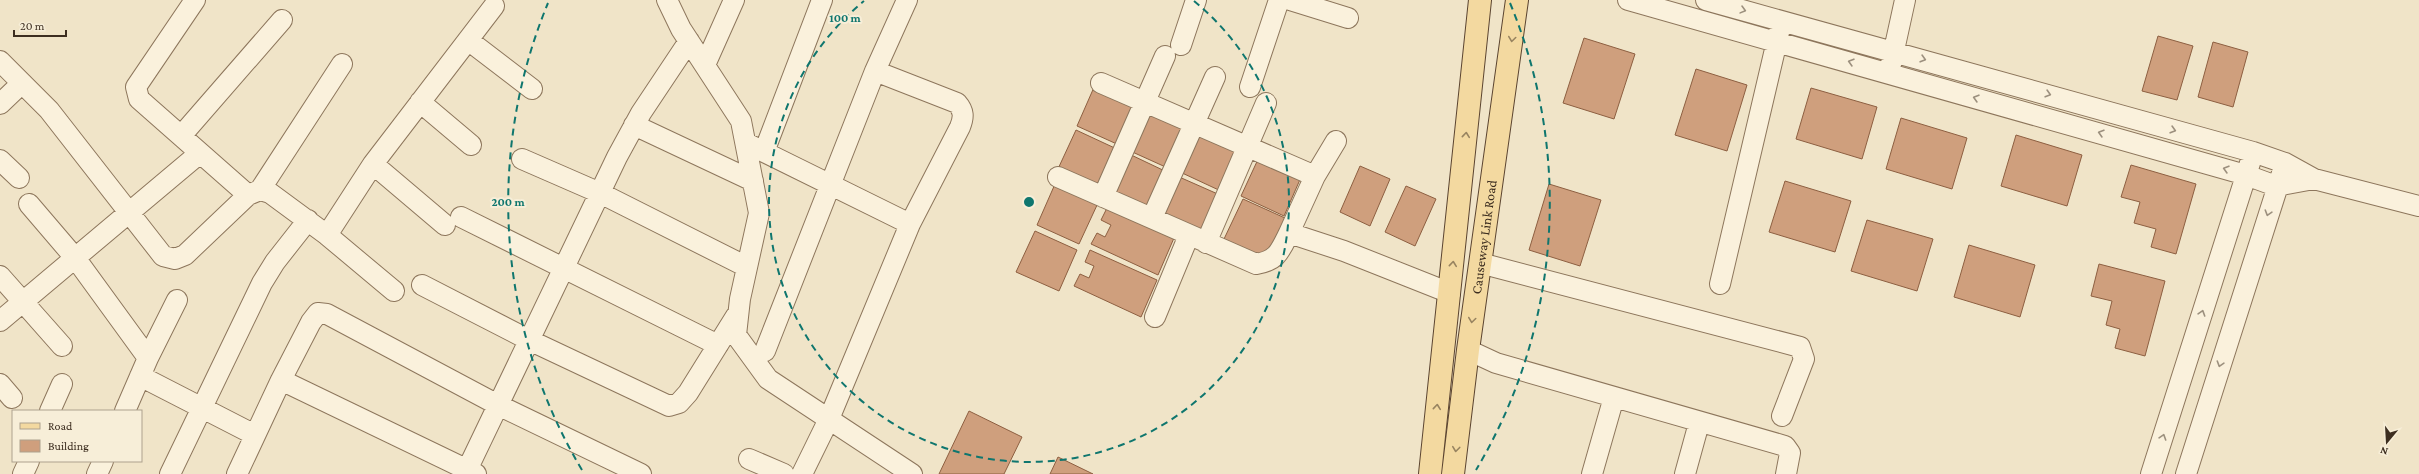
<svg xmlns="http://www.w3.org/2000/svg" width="2419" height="474" viewBox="0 0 2419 474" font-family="'Crimson Pro',serif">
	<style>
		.building { fill: #cf9f7d; stroke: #8d5f41 }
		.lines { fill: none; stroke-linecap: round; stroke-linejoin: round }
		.minor-casing { stroke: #8d765c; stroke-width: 22 }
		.major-casing { stroke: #5b4430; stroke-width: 24 }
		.minor { stroke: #faf1dc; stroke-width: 20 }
		.major { stroke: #f3d9a0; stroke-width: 22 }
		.oneway { stroke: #9c907e }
		.oneway2 { stroke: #988460 }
		.ring { fill: none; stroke: #0f766e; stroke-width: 2; stroke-dasharray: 7 5 }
		.labels { text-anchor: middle; stroke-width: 4; stroke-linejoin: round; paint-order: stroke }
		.street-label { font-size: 14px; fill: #3d2e20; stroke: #f7eed8 }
		.centre { fill: #0f766e; stroke: #f7eed8; stroke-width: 2 }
		.ring-label { font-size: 12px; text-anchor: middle; font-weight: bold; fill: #0f766e; stroke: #f7eed8; stroke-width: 4; stroke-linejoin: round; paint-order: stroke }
	</style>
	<rect width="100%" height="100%" fill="#f0e4c8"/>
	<path class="building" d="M2158,36L2193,46L2177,100L2142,91Z
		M1584,38L1635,54L1614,119L1563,103Z
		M2213,42L2248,52L2233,107L2198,97Z
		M1696,69L1747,85L1727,151L1675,135Z
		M1095,85L1138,104L1119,145L1077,126Z
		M1811,88L1877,107L1862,159L1796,139Z
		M1146,109L1189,128L1170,169L1128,150Z
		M1901,118L1967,138L1952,189L1886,169Z
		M1076,130L1119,150L1100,190L1057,171Z
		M1199,132L1241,151L1223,192L1180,172Z
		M2016,135L2082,155L2067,206L2001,186Z
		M1127,153L1169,173L1150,213L1108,194Z
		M1260,155L1302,175L1284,216L1241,196Z
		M2131,165L2196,184L2176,254L2151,247L2156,229L2134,223L2140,202L2121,197Z
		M1360,166L1390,179L1370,226L1340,212Z
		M1177,176L1220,195L1202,236L1159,216Z
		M1785,181L1851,201L1835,252L1769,232Z
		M1055,184L1098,203L1079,244L1037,225Z
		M1549,184L1601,200L1580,266L1529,250Z
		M1406,186L1436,199L1415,246L1385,232Z
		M1243,199L1285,218L1267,259L1224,239Z
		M1107,208L1174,238L1158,275L1091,244L1097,233L1105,237L1111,225L1101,220Z
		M1867,220L1933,239L1917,291L1851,271Z
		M1035,231L1077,250L1059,291L1016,272Z
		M1969,245L2035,265L2020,317L1954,297Z
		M1090,250L1157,280L1141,317L1074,286L1080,274L1089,278L1094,266L1085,262Z
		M2099,264L2165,281L2145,356L2115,348L2120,329L2106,325L2112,301L2091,296Z
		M969,411L1022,437L1004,474H939Z
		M1058,457L1093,474H1050Z"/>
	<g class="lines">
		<defs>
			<path id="minor" d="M195,0L136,87L139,99L248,195
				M667,0L681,29L741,121L759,213L740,299L736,335L768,379L912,474
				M1290,0L1348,18
				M1628,0L2246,175L2276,186L2314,179
				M1706,0L2253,152L2285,163L2314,179L2419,206
				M468,40L532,89
				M1181,45L1196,0
				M0,61L49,110L163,256L175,259L185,255L248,195L260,190L270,193L327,235L394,291
				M1891,64L1905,0
				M705,65L734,0
				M875,71L957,103C964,111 964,117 960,127L910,224
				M1101,83L1315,176
				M1250,87L1279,0
				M420,102L471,145
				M0,104L22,83
				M634,125L753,181
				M181,136L282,20
				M746,143L910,224L829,419L802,474
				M764,152L822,0
				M522,159L600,193L747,267
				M0,160L19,178
				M373,164L445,225
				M1058,177L1256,264C1277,261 1280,251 1289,233L1344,251L1450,293
				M260,190L342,64
				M1103,197L1165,56
				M29,204L76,259L148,358
				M461,217L718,345
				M1152,218L1215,77
				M1289,233L1315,176L1336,141
				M327,235L373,164L494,6
				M1206,243L1266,103
				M1480,263L1800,347L1804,359L1782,416
				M0,276L62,346
				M1720,284L1780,28
				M422,285L529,340L669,406L679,403L688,393L736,316
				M1155,317L1189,235
				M0,321L200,153
				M1468,350L1496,363L1785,446L1790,453L1786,474
				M765,351L875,71L907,0
				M140,376L255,435
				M281,380L476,474
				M0,384L12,398
				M50,411L62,384
				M125,411L148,358L177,300
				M749,459L784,474
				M467,470L617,157L641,113L689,41
				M23,474L29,461
				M97,474L103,461
				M170,474L262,283L275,262L308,220
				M237,474L281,380L311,322L318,313L327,314L498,405L641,474
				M1592,474L1614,397
				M1685,474L1699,423
				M2151,474L2250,163
				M2186,474L2282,173"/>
			<g id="major">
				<path d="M1430,474L1480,0"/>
				<path id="s1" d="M1453,474L1468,350L1517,0"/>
			</g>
		</defs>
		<use href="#minor" class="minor-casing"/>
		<use href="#major" class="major-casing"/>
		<use href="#minor" class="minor"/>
		<use href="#major" class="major"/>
	</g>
	<defs><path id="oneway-chevron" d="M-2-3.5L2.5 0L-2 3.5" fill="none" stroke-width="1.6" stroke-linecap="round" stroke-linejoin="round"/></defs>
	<g class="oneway">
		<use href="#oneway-chevron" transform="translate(1743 10) rotate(15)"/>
		<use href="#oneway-chevron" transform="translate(1923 59) rotate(16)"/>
		<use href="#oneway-chevron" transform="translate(1851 62) rotate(-164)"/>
		<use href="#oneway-chevron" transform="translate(2048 94) rotate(16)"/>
		<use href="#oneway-chevron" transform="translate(1976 98) rotate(-164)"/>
		<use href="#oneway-chevron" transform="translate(2173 130) rotate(16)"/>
		<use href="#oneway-chevron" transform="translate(2101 133) rotate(-164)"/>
		<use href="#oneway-chevron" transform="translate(2226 169) rotate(-164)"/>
		<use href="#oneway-chevron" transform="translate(2268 213) rotate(107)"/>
		<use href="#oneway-chevron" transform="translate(2202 313) rotate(-72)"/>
		<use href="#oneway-chevron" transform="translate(2220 364) rotate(107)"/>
		<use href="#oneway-chevron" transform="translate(2163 437) rotate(-72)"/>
	</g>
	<g class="oneway2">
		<use href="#oneway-chevron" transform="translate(1512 39) rotate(98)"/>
		<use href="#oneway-chevron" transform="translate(1466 135) rotate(-84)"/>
		<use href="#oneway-chevron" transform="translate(1453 264) rotate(-84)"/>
		<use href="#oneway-chevron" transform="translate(1472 320) rotate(98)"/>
		<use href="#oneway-chevron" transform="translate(1437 407) rotate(-84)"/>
		<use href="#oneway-chevron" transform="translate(1456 449) rotate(97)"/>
	</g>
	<g class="ring">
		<path d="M1194 1A260 260 0 1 1 864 1"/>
		<path d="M582 470A521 521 0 0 1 548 3M1510 3A521 521 0 0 1 1476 470"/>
	</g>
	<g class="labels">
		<g class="street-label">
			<text dy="5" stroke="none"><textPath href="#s1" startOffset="239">Causeway Link Road</textPath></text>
		</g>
	</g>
	<circle cx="1029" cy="202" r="6" class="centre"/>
	<g class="ring-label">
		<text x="845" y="22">100 m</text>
		<text x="508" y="206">200 m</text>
	</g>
	<rect x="12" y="410" width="130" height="52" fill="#f7eed8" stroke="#ada18e"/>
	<rect x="20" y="423" width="20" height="6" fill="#f3d9a0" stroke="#ada18e"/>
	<text x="48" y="430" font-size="12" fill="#3d2e20">Road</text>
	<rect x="20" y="440" width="20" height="12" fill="#cf9f7d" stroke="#ada18e"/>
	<text x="48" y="450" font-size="12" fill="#3d2e20">Building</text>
	<g transform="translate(2387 442) rotate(198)" stroke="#f7eed8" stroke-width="3" paint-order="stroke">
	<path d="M0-3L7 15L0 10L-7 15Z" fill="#3d2e20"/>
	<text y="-6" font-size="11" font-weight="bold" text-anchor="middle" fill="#3d2e20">N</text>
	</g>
	<path d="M14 30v6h52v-6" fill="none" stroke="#3d2e20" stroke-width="2"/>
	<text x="20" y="30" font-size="12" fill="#3d2e20" stroke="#f7eed8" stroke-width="3" paint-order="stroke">20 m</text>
</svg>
